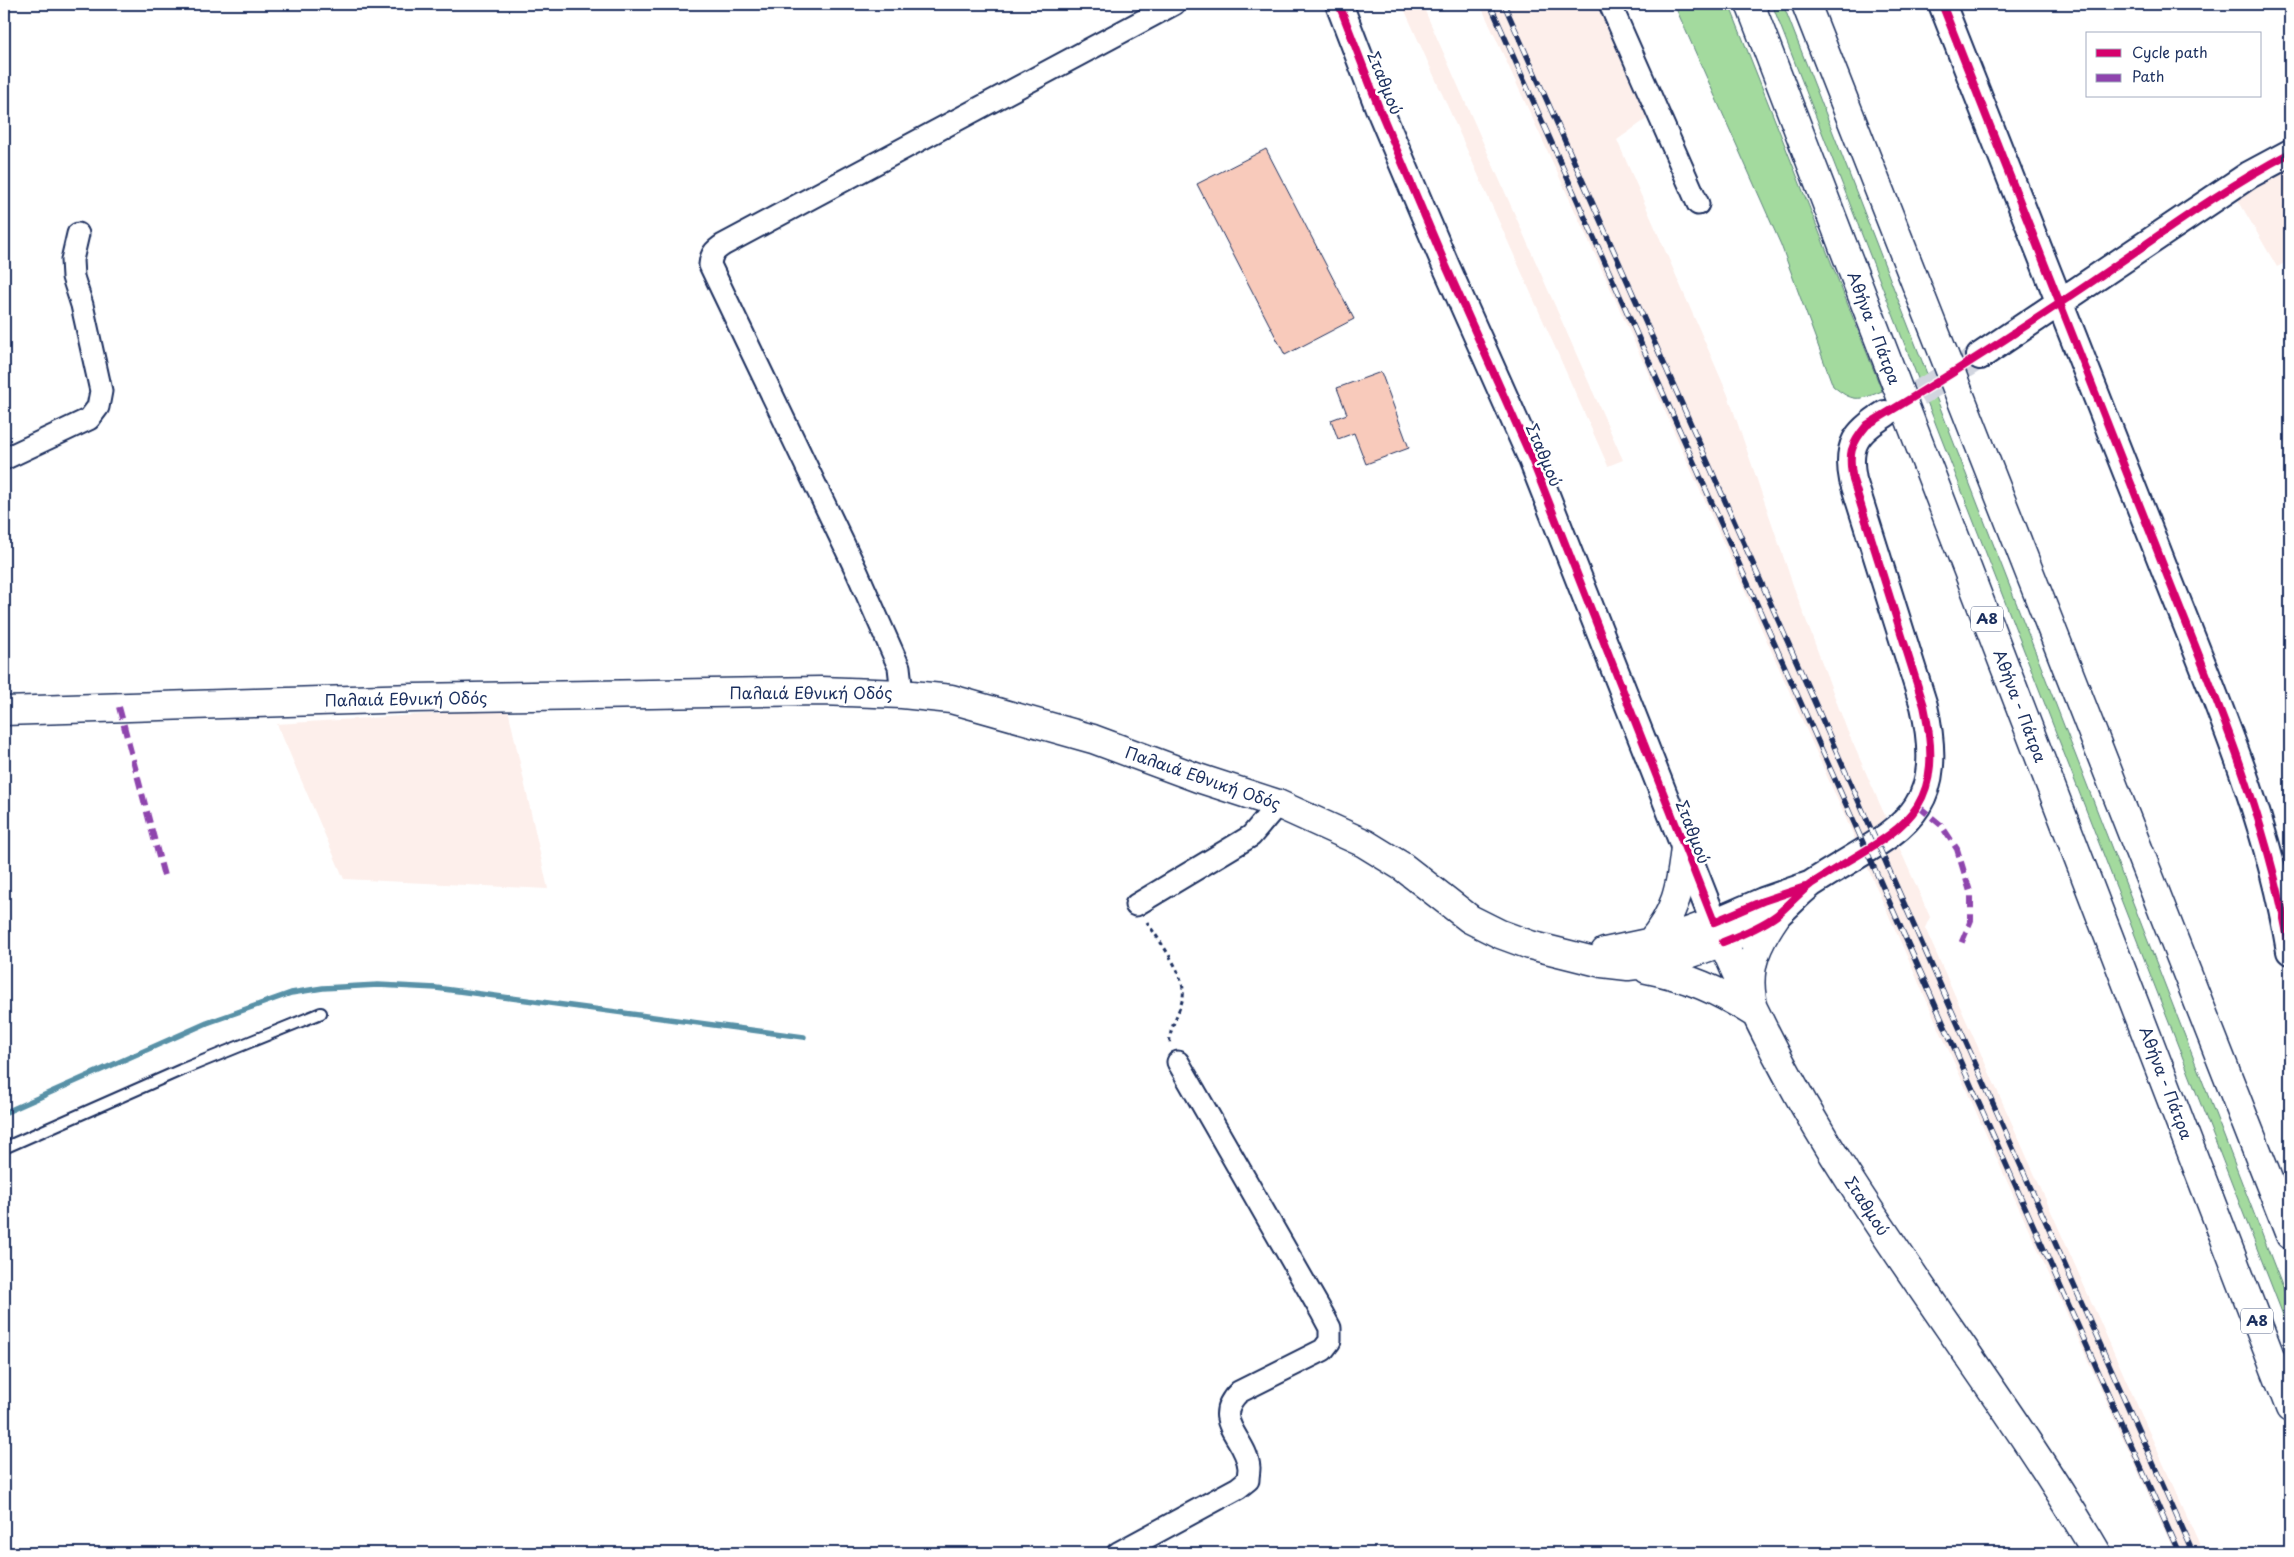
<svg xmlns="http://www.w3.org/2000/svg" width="2294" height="1557" viewBox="0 0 2294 1557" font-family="'Playpen Sans',sans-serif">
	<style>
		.built { fill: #fdefeb }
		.green { fill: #a3da9e; stroke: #5f847e }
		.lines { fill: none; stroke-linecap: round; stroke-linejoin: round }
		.stream { stroke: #5891a7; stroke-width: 5.5 }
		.building { fill: #f8cabb; stroke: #1b2f5e }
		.tertiary-tunnel { stroke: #d1d5df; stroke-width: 26; stroke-dasharray: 26 13; stroke-linecap: butt }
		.service-casing { stroke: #1b2f5e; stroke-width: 14 }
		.minor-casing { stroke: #1b2f5e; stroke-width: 25 }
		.tertiary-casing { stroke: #1b2f5e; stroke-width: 30 }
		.secondary-casing { stroke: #1b2f5e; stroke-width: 31 }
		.motorway-casing { stroke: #1b2f5e; stroke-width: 31 }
		.path { stroke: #1b2f5e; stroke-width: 3; stroke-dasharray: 4 4; stroke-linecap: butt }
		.service { stroke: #fff; stroke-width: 10 }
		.minor { stroke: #fff; stroke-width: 21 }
		.tertiary { stroke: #fff; stroke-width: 26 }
		.secondary { stroke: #fff; stroke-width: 28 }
		.motorway { stroke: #fff; stroke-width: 28 }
		.rail-casing { stroke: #1b2f5e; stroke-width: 5.5 }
		.rail { stroke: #fff; stroke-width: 4; stroke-dasharray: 11; stroke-linecap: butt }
		.quiet { stroke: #8e44ad; stroke-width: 6; stroke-dasharray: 12 6; stroke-linecap: butt }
		.cycleway-casing { stroke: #fff; stroke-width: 11 }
		.cycleway { stroke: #d6006c; stroke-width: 8 }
		.labels { text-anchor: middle; stroke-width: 5; stroke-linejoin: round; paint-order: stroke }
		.shield { fill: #fff; stroke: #5f6d8e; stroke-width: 1 }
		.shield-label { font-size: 15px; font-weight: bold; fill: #1b2f5e }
		.street-label { font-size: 16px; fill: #1b2f5e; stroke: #fff }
	</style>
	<rect width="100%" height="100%" fill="#fff"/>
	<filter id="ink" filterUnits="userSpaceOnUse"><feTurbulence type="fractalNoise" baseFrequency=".02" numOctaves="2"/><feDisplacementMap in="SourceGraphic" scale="10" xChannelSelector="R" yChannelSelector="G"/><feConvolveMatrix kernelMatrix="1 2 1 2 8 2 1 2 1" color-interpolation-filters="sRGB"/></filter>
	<g filter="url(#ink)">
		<path class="built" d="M1402,4H1422L1623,460L1608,466Z
			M1480,4H1597L1648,118L1617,140L1728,395L1793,585L1847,730L1930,917L1925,928L2203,1553H2175L2001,1168L1608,283Z
			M2290,162V260L2277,267L2234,193Z
			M508,709L548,889L344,879L277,724Z"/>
		<path class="green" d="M1674,4H1729L1882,391C1859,401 1852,402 1833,386L1781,245Z
			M1772,4H1783L2290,1306V1333Z"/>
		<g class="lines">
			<path class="stream" d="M4,1113L207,1023L291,993L323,988L378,985L436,988L804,1037"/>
		</g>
		<path class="building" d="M1266,149L1354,319L1285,355L1197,184Z
			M1381,372L1409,448L1366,464L1354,433L1338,439L1331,420L1347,414L1337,388Z"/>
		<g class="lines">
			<path class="tertiary-tunnel" d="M1885,414L1980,356"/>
			<defs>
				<path id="service" d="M4,1148L181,1070L321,1013"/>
				<path id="minor" d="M1610,4L1698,204
					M4,459L89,419L98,407L101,391L82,305L73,277L72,260L78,234
					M902,694L899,667L857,572L710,265C711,254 714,251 723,245L1174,4
					M1136,905L1251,836L1278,804
					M1118,1553L1238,1488L1248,1480C1248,1476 1249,1471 1249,1468C1247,1438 1209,1421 1239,1392L1323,1350L1330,1341V1328L1322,1313L1178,1062"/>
				<path id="tertiary" d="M1339,4L1379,108L1446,266L1531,457L1714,922L1763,901L1809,885
					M1942,4C2013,185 2084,366 2156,547C2207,679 2267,810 2290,951
					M1980,356L2249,175L2290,153
					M1723,942C1741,935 1761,927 1777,915C1789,905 1799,893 1811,884C1893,830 1950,822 1924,706L1853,480C1846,445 1856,432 1885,414"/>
				<path id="secondary" d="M4,711L414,698L821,691L902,694L951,699L1093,739L1198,778L1278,804L1364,843L1403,867L1470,919L1500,934L1530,945L1602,963L1628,966L1669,961L1723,942
					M1649,944C1676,913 1681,887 1685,847
					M1605,952L1671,938L1714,922C1752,1012 1797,1099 1851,1182C1931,1307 2022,1425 2097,1553
					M1647,969C1688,977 1718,990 1754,1013
					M1752,999C1746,966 1758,942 1776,916"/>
				<path id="motorway" d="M1750,4L2290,1408
					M1806,4L2290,1235"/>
			</defs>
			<use href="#service" class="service-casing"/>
			<use href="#minor" class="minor-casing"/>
			<use href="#tertiary" class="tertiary-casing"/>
			<use href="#secondary" class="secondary-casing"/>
			<use href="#motorway" class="motorway-casing"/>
			<path class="path" d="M1147,922C1159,941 1190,979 1182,1001C1178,1016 1168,1030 1170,1046"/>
			<use href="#service" class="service"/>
			<use href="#minor" class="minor"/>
			<use href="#tertiary" class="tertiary"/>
			<use href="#secondary" class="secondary"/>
			<use href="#motorway" class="motorway"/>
			<defs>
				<path id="rail" d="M1490,4L2179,1553
					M1504,4L2193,1553"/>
			</defs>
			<use href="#rail" class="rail-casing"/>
			<use href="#rail" class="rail"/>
			<path class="quiet" d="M119,707L164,876
				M1918,806L1941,825L1957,849L1971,895V920L1961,944"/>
			<defs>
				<path id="cycleway" d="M1339,4L1379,108L1446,266L1531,457L1714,922L1763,901L1805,887
					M1942,4C2013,185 2084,366 2156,547C2207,679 2267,810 2290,951
					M1723,942C1741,935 1761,927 1777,915C1789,905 1799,893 1811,884C1893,830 1950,822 1924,706L1853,480C1848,454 1850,445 1867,425C1941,381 2013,335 2084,287C2152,241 2218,191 2290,153"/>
			</defs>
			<use href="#cycleway" class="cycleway-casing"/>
			<use href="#cycleway" class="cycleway"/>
		</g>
	</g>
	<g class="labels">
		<g class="shield">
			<rect x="1971" y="606.5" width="32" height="25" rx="4"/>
			<rect x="2241" y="1308.5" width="32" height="25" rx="4"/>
		</g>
		<g class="shield-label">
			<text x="1987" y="624">Α8</text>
			<text x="2257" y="1326">Α8</text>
		</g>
		<g class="street-label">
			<text transform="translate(1385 83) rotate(68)" y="6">Σταθμού</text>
			<text transform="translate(1874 328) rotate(69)" y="6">Αθήνα - Πάτρα</text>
			<text transform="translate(1544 455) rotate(67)" y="6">Σταθμού</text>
			<text x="811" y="699">Παλαιά Εθνική Οδός</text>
			<text transform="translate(406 699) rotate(-1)" y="6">Παλαιά Εθνική Οδός</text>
			<text transform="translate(2020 706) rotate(69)" y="6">Αθήνα - Πάτρα</text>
			<text transform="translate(1203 778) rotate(19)" y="6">Παλαιά Εθνική Οδός</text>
			<text transform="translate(1693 832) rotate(69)" y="6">Σταθμού</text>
			<text transform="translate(2166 1083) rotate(69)" y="6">Αθήνα - Πάτρα</text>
			<text transform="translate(1867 1206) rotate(57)" y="6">Σταθμού</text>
		</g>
	</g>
	<rect width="2294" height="1557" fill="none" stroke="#fff" stroke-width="20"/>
	<rect x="10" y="10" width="2274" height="1537" fill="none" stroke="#1b2f5e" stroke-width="2" filter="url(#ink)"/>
	<rect x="2086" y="32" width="175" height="65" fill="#ffffff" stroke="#a4acbf"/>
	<rect x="2096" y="49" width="25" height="8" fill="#d6006c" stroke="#a4acbf"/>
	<text x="2132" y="58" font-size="15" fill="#1b2f5e">Cycle path</text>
	<rect x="2096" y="74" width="25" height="8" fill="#8e44ad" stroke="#a4acbf"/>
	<text x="2132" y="82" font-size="15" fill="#1b2f5e">Path</text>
</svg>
